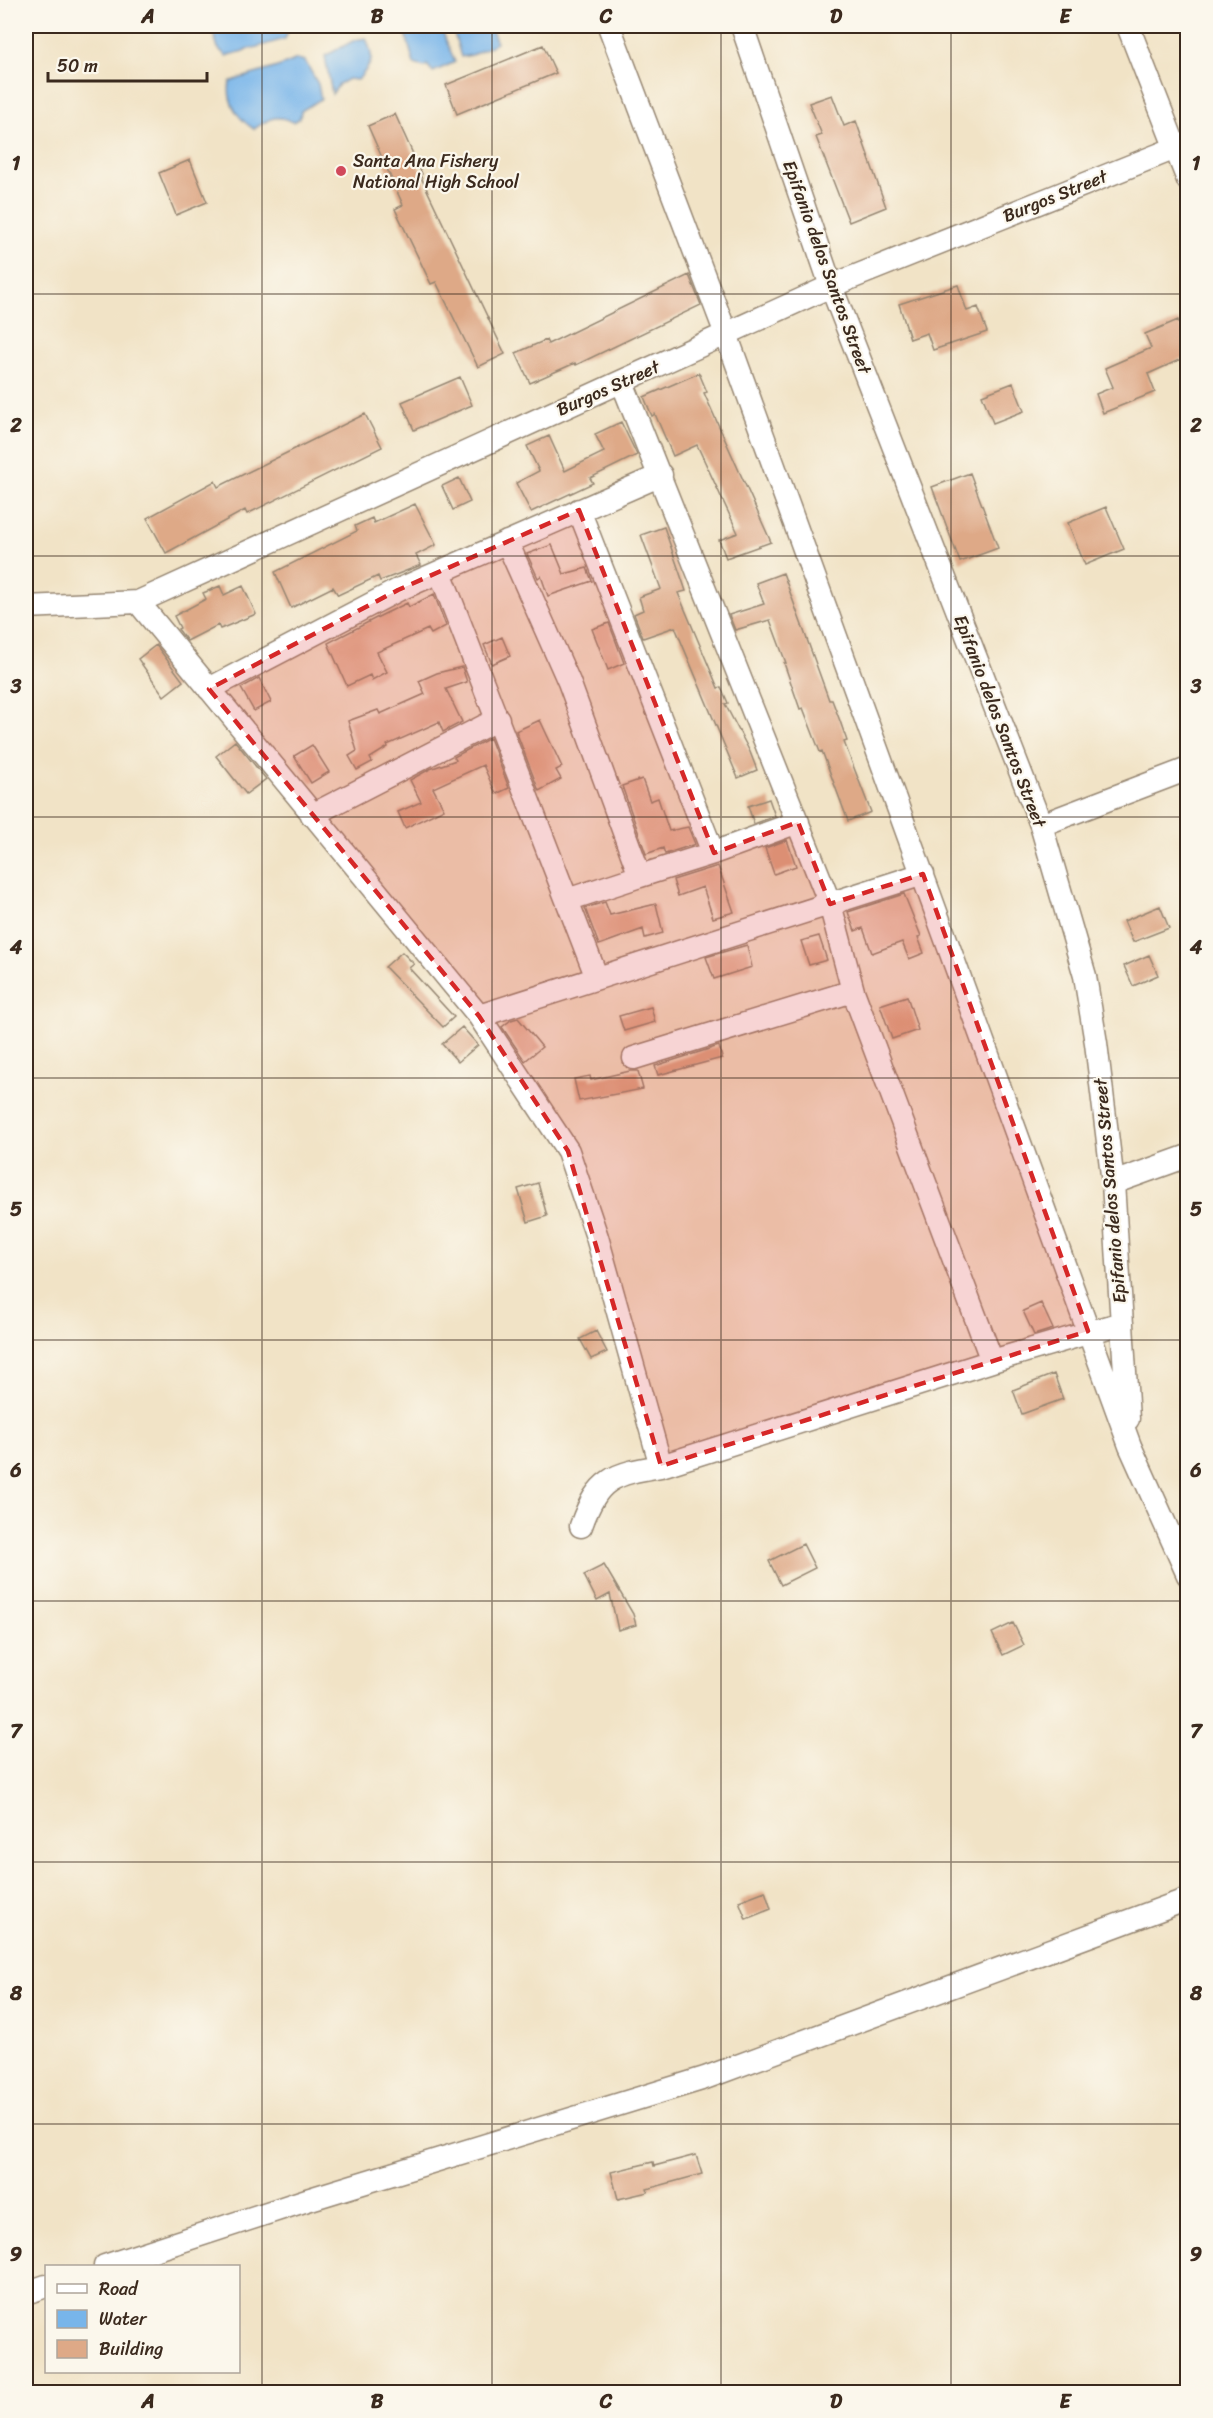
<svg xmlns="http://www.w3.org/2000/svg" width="1213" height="2418" viewBox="0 0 1213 2418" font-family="Sriracha,sans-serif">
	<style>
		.water { fill: #78b5ea; stroke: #5a7084; stroke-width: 1.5 }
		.building { fill: #dea987 }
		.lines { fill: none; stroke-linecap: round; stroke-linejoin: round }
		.minor-casing { stroke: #968672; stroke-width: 25 }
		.minor { stroke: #fff; stroke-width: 22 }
		.marked { fill: #d62828; fill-opacity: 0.2; stroke: #d62828; stroke-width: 4.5; stroke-dasharray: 12 8; stroke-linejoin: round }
		.grid { fill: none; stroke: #3b2a1e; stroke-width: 1.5; stroke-opacity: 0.55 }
		.poi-dot { fill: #d1495b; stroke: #fbf7ec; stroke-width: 2 }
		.labels { text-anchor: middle; stroke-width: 4.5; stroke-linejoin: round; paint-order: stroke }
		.poi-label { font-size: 18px; fill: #3b2a1e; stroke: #fbf7ec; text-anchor: start }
		.street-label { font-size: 18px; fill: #3b2a1e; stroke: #fbf7ec }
		.neatline { fill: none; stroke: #3b2a1e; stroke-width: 2 }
		.grid-label { font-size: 20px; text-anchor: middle; font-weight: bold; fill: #3b2a1e }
	</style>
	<rect width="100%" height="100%" fill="#fbf7ec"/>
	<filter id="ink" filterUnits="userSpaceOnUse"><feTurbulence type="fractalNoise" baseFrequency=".0167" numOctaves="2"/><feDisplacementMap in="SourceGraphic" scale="12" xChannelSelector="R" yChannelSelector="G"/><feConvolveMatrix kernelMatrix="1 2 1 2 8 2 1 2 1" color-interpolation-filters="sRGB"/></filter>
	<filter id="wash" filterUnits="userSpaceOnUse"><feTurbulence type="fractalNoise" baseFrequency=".008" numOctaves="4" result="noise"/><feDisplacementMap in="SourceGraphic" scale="24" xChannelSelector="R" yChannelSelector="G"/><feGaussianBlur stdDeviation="1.35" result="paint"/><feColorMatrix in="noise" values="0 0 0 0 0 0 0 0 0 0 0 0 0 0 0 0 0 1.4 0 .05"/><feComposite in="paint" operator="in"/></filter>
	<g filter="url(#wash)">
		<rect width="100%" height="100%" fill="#f1e3c6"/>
		<path class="water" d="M211,26H290L285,39L226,56L218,48Z
			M452,26H490L497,43L472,55L461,57Z
			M441,28L455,62L433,72L427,65L424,67L414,64L406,35L417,30Z
			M366,38C375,61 373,61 358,80L348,79L339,84L332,94L325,56L355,40Z
			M297,59L305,61L318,84L321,99L301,111L300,118L293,122C275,113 269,119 254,129C238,119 226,102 230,82C252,73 276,70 297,59Z"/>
		<g id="blocks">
			<path class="building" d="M543,45L556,73L457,114L446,85Z
				M832,95L844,126L856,121L886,207L849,222L816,137L822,135L809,103Z
				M395,114L422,174L420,175L505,354L478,367L436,282L431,284L395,209L403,205L368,126Z
				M190,160L207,202L176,215L159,173Z
				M689,275L701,305L576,365L575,363L530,383L516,353L546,340L548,344Z
				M958,285L967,311L978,307L987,332L933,350L927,333L910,339L899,304Z
				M1178,320L1188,340V356L1148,374L1155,392L1103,413L1096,394L1113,387L1105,368L1151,348L1145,334Z
				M699,373L707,392L704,393L771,542L726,558L719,540L738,533L697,445L673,456L655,414L652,416L644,397Z
				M460,377L472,405L414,430L402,402Z
				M1013,383L1024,411L993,423L982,395Z
				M365,414L382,447L247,514L245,510L166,553L147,518L215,481L218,487Z
				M621,422L637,455L590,478L593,483L531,512L516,483L539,471L527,446L549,436L565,471L604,452L595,434Z
				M970,473L998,548L960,562L932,487Z
				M459,478L470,502L453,510L442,486Z
				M415,504L436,545L416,555L421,565L380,581L378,576L338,595L333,587L291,608L275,572L357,531L355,526L372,518L374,523Z
				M1106,507L1124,549L1085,565L1068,523Z
				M664,527L686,591L678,593L718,688L721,687L728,703L725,704L750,752L757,770L738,778L675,627L643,638L634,614L643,610L639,597L661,589L641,535Z
				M552,545L564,574L587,568L592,581L548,596L541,576L538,578L527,554Z
				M783,573L829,700H832L840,721L847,741L844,742L871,812L848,821L822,751L820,752L803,708L800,709L784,663H786L770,620L735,630L729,615L764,604L756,583Z
				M220,586L224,595L243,586L256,614L220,629L218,625L187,641L178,629L180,628L174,616L206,599L203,593Z
				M434,594L446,626L431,634L428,629L377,652L387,672L372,680L370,675L347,686L328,643L380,616L407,603L409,607Z
				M609,623L624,663L608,670L592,629Z
				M502,637L510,656L492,664L484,645Z
				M156,645L183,681L164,696L138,659Z
				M462,667L467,682L446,689L462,722L443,732L439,722L387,745L388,747L370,758L372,762L357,770L349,756L357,751L348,721L378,710L380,714L425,694L419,681L437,673Z
				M259,678L271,702L254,711L241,688Z
				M540,720L562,767L556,770L561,779L539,791L516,731Z
				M490,738L509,788L496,794L483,765L433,788L444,809L405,828L398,812L421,802L410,780L430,769L456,760L454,757Z
				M235,741L266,779L246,794L216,756Z
				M312,745L329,772L311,783L294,756Z
				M642,779L650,801L658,798L669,831L688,827L695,844L665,854L663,848L646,854L622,786Z
				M769,799L775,816L754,824L748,806Z
				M787,840L796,866L774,874L765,848Z
				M718,866L734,912L713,918L703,887L678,896L673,880Z
				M904,894L921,936L918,937L924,953L909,959L902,942L872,953L863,928L855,931L848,912Z
				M605,902L610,915L656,904L663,933L645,938L643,929L599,945L585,908Z
				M1160,906L1169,928L1133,942L1124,921Z
				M819,936L827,960L809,965L801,941Z
				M747,945L752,967L714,979L706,957Z
				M402,952L414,964L409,968L454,1017L443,1027L385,967Z
				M1149,955L1158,975L1133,986L1124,966Z
				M907,996L918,1030L892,1039L880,1005Z
				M651,1007L655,1022L624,1031L619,1016Z
				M518,1018L542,1047L525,1061L502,1027L511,1020Z
				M462,1027L478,1045L458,1062L442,1044Z
				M719,1046L722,1058L658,1075L655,1066Z
				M630,1071H638L643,1089L579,1101L574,1079L590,1076L591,1080Z
				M538,1183L547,1216L528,1222L518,1189Z
				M1041,1303L1053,1329L1034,1335L1023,1311Z
				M596,1331L607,1352L591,1359L580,1339Z
				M1054,1374L1063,1399L1022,1414L1013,1390Z
				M803,1544L815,1568L781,1585L769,1561Z
				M604,1565L633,1614L636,1625L618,1630L610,1594L597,1601L584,1575Z
				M1013,1623L1024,1645L1003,1655L992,1633Z
				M765,1891L771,1909L746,1919L739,1901Z
				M696,2155L702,2174L647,2189L648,2192L618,2199L611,2172L653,2162L654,2166Z"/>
		</g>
	</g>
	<g filter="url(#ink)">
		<use href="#blocks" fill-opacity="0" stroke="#968672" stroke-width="1.5"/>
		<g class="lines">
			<defs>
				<path id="minor" d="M609,26L726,334L1130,1446L1188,1575
					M742,26L831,286L1041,825L1085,976L1096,1043L1113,1183L1128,1419
					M1128,26L1188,180
					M622,382L830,904L853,991L992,1361
					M579,510L713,853L640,876
					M507,542L569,682L640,876L567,900
					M440,572L597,978
					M138,602L479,1016L568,1151L597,1237L661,1466
					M26,607L138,602L831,286L1188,143
					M209,689L398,590L661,475
					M312,815L498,719
					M1041,825L1188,769
					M713,853L798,822
					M479,1016L923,874
					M634,1058L853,991
					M1113,1183L1188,1156
					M581,1526C598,1478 613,1474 661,1466L992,1361L1122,1323
					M105,2266L307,2200L705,2078L1188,1899
					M26,2293L46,2286"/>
			</defs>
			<use href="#minor" class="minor-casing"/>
			<use href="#minor" class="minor"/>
		</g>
	</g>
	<path class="marked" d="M579,510L714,853L798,822L830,904L923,874L1088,1331L661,1466L568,1151L479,1016L209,689L398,590Z"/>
	<path class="grid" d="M262,26V2392M492,26V2392M721,26V2392M951,26V2392M26,294H1188M26,556H1188M26,817H1188M26,1078H1188M26,1340H1188M26,1601H1188M26,1862H1188M26,2124H1188"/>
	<circle class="poi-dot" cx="341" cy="171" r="6"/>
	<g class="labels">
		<g class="poi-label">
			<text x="353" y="167">Santa Ana Fishery<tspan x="353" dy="21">National High School</tspan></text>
		</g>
		<g class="street-label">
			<text transform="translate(1055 196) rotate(-22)" y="6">Burgos Street</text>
			<text transform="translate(827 267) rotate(70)" y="6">Epifanio delos Santos Street</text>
			<text transform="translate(608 388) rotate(-24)" y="6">Burgos Street</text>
			<text transform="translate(1000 721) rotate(69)" y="6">Epifanio delos Santos Street</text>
			<text transform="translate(1110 1191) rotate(-95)" y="6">Epifanio delos Santos Street</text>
		</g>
	</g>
	<rect width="1213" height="2418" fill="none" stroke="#fbf7ec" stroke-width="66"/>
	<rect x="45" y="2265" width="195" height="108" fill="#fbf7ec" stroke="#aea59a" stroke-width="1.5"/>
	<rect x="57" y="2284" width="30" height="9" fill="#ffffff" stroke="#aea59a" stroke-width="1.5"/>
	<text x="99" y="2295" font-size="18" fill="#3b2a1e">Road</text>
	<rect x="57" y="2310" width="30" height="18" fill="#78b5ea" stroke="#aea59a" stroke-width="1.5"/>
	<text x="99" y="2325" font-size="18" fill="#3b2a1e">Water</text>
	<rect x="57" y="2340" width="30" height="18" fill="#dea987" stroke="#aea59a" stroke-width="1.5"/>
	<text x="99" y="2355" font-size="18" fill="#3b2a1e">Building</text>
	<path d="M48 72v9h159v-9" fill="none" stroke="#3b2a1e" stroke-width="3"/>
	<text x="57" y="72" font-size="18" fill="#3b2a1e" stroke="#fbf7ec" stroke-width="4.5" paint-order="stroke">50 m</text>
	<rect x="33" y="33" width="1147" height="2352" class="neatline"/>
	<g class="grid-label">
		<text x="148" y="23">A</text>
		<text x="377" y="23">B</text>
		<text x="606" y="23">C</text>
		<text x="836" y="23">D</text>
		<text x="1065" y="23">E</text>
		<text x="16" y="170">1</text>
		<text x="1196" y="170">1</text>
		<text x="16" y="432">2</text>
		<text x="1196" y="432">2</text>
		<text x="16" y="693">3</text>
		<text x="1196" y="693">3</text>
		<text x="16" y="954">4</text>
		<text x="1196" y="954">4</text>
		<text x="16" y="1216">5</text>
		<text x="1196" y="1216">5</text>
		<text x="16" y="1477">6</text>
		<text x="1196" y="1477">6</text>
		<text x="16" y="1738">7</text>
		<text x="1196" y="1738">7</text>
		<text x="16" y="2000">8</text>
		<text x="1196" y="2000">8</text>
		<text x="16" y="2261">9</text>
		<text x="1196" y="2261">9</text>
		<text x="148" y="2408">A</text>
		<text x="377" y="2408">B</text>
		<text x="606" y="2408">C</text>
		<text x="836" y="2408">D</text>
		<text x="1065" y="2408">E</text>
	</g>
</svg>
